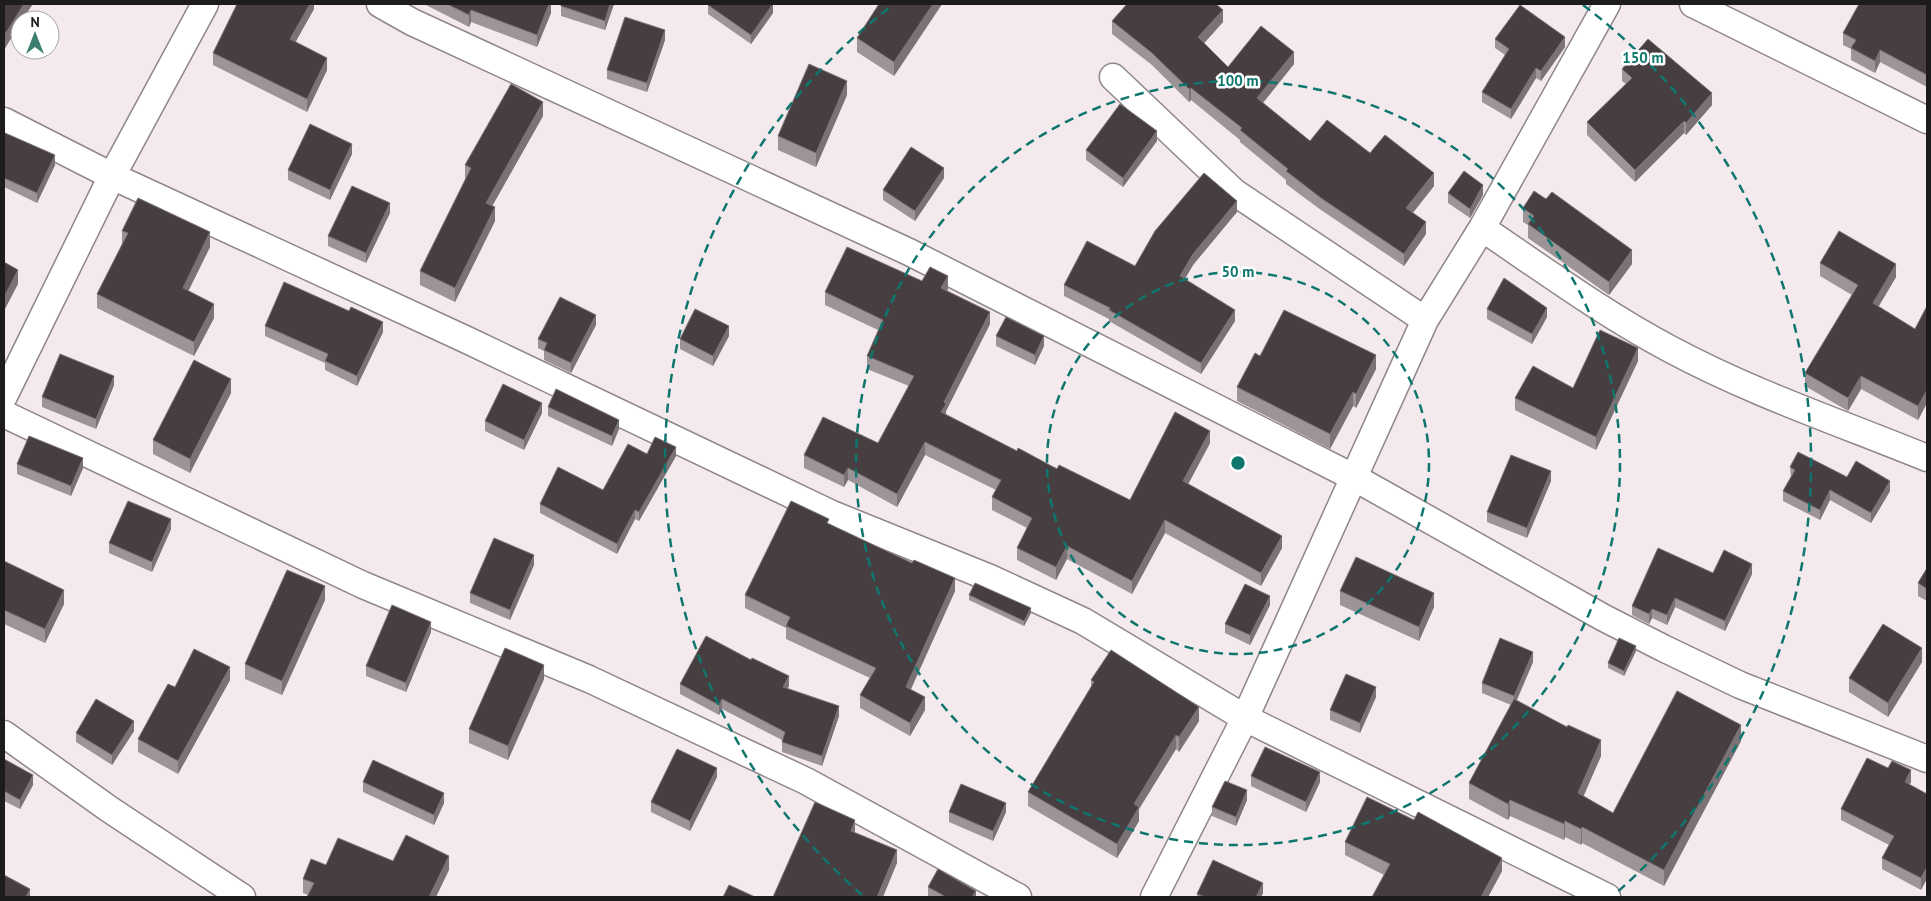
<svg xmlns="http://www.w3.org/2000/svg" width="1931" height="901" viewBox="0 0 1931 901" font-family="'PT Sans',sans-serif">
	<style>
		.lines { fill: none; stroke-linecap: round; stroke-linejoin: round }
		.street-casing { stroke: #8f8689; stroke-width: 29 }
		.street { stroke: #fff; stroke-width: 26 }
		.wall { fill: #9d9497 }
		.shaded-wall { fill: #7a7275 }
		.building { fill: #463e41; stroke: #7a7275 }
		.ring { fill: none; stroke: #0f766e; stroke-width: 2.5; stroke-dasharray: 9 6 }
		.centre { fill: #0f766e; stroke: #fff; stroke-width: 2.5 }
		.ring-label { font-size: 15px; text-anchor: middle; font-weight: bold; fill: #0f766e; stroke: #fff; stroke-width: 5; stroke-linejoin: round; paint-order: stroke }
	</style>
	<rect width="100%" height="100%" fill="#f4eaed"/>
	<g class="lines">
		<defs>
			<path id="street" d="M380,4L412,22L909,252L1355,478L1604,618L1663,648L1740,685L1927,759
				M1693,4L1927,120
				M1113,77L1234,192L1425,320
				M4,121L112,176L467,340L832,514L990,578L1083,621L1245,718L1607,897
				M1482,228C1544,270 1604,314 1670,349C1752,393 1841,423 1927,458
				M4,396L112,176L205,4
				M4,414L363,585L589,679L806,781L1018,897
				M4,734L109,809L242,897
				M1154,897L1245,718L1425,320L1482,228L1607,4"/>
		</defs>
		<use href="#street" class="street-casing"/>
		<use href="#street" class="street"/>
	</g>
	<path class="wall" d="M314,4V9L295,42L327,70L307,112L213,65V53Z
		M424,4H551V13L537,47L471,22L469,27Z
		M614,4L605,30L561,16V6Z
		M773,4V13L751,44L708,14V5Z
		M879,4H942L894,76L857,52V38Z
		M1927,4V87L1880,62L1875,73L1851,60V49L1843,45V33Z
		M1112,21L1223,22L1204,43L1228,67L1294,64L1263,103L1310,141L1370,153L1434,186L1413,213L1426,234L1404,266L1321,210L1286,184V180L1240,142V140L1191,100L1189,102L1152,65L1112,34Z
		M1495,39L1565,47L1541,81L1536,78L1511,119L1482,102V92L1505,55L1495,48Z
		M665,40L647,92L607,79V70Z
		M1622,69L1712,105L1686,135L1684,133L1635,182L1587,135V122L1626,84L1622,81Z
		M847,95L816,167L778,150V136Z
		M543,116L492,206L495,221L455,302L420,285V271L466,179H465V165Z
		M4,136L55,165L37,203L4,187Z
		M1157,141L1123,187L1086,160V150Z
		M352,154L330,200L288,180V170Z
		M944,178L915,221L883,200V190Z
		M1448,193L1483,195L1470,218L1448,203Z
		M1523,208L1632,264L1609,295L1528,238V225L1523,222Z
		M1237,212L1193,265L1185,279L1235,321L1201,374L1109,321V319L1064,296V285L1135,266Z
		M390,213L366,263L328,246V236Z
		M122,231L210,247L188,291L214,318L194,356L97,308V294L122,244Z
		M1820,263L1896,277L1878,307L1915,329L1927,306V403L1918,420L1861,389L1848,411L1805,386V373L1852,295L1820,276Z
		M922,281L948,289L947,290L990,324L946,411V415L1017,451L1130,500L1210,443L1188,484L1282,548L1261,586L1165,533L1132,594L1067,559L1056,580L1017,560V548L1027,528L992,510V497L996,490L925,455L897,507L848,480L844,487L804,468V455L878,443L909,386L867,369V356L878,330L825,305V292Z
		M1487,309L1547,317L1532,344L1487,319Z
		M596,325L571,373L544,360V351L538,348V339Z
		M265,326L383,332L357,386L325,370V363L265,336Z
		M729,336L713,366L680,349V339Z
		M996,336L1044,346L1035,365L996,346Z
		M1260,356L1376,369L1356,408L1353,406L1330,449L1237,401V387Z
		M1638,361L1596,450L1515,410V398L1573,388Z
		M114,385L96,429L42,407V397Z
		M231,393L190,473L153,454V440Z
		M548,407L619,429L612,446L548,416Z
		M542,413L524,450L485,431V421Z
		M647,454L676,456L639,521L635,519L617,554L540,513V504L603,490Z
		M17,464L83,468L71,496L17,474Z
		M1790,467L1847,477L1890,491L1871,523L1830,500L1820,520L1783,501V491L1791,477Z
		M1551,481L1527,538L1487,522V512Z
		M829,524L955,591L911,689L925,710L910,736L860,708V695L870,678L786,639V628L745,608V595Z
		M171,529L152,572L109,553V543Z
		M4,561L64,604L45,643L4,624Z
		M534,565L510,620L470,603V593Z
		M1927,568V601L1918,596V583Z
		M1713,573L1752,574L1725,631L1675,607L1667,625L1652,618L1649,624L1632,615V606Z
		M1340,591L1434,607L1419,641L1340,605Z
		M969,595L1031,613L1024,626L969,600Z
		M325,600L282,695L245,679V664Z
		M1270,605L1250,645L1225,633V624Z
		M431,632L406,692L366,676V666Z
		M1636,651L1624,676L1608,668V663Z
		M1533,662L1517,700L1601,756L1583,796L1613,813L1741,741L1664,886L1582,843L1581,845L1565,837L1564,840L1510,816L1508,820L1469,799V783L1511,705L1482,693V683Z
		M1922,662L1888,717L1849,692V678Z
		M544,679L508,760L469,743V729Z
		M230,680L178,774L138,752V739L175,687Z
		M1091,680L1199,721L1179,752L1176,749L1139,809V821L1117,858L1028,806V792L1091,689Z
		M680,684L789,686L787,688L839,716L822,766L782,752V740L722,709L719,715L680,694Z
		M1376,697L1360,733L1330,720V710Z
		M134,731L112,765L76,742V733Z
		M4,759L33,785L20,809L4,801Z
		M1251,776L1320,782L1306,812L1251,786Z
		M717,777L690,831L651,812V802Z
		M363,782L444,803L434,825L363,792Z
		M1911,782L1909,785L1927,794L1921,890L1882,869V858L1889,845L1841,820V809Z
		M1247,800L1236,826L1212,816V807Z
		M949,812H1006L993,841L949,822Z
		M1345,842L1502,871L1488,897H1372L1384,875L1345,855Z
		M393,861L449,870L308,895L303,893V879L326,865Z
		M928,887L976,897H928Z
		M1263,893L1261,897H1197V894Z"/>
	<path class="shaded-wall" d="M24,4H33L22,20H20V24L4,50V36Z
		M310,4H314V9L290,52V39Z
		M549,4H551V13L537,47V35Z
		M610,4H614L605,30V21Z
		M773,4V13L751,44V35Z
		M933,4H942L894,76V62Z
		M471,10V22L469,27V15Z
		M1223,10V22L1198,50V37Z
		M665,30V40L647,92V83Z
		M1565,37V47L1541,81V71Z
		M1880,50V62L1875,73V61Z
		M1294,52V64L1257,110V98Z
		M327,58V70L307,112V99Z
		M1536,68V78L1511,119V109Z
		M847,81V95L816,167V153Z
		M1191,88V100L1189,102V89Z
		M1712,93V105L1686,135V123Z
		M543,102V116L486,217V203Z
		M1684,121V133L1635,182V170Z
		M1157,131V141L1123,187V178Z
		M352,144V154L330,200V190Z
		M55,155V165L37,203V193Z
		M944,168V178L915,221V211Z
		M1434,173V186L1406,221V208Z
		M1483,185V195L1470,218V209Z
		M1237,201V212L1193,265L1180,287V276L1193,254Z
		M390,203V213L366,263V253Z
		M495,207V221L455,302V288Z
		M1426,222V234L1404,266V254Z
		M210,232V247L183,302V288Z
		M1632,250V264L1609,295V282Z
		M1896,264V277L1873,316V303Z
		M18,270V284L4,311V297Z
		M948,276V289L941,300V288Z
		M214,304V318L194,356V342Z
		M1547,308V317L1532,344V334Z
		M1235,310V321L1201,374V363Z
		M990,312V324L946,411V416L941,412L944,402Z
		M596,315V325L571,373V363Z
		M383,322V332L357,386V376Z
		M729,326V336L713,366V356Z
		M1044,336V346L1035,365V355Z
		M1638,348V361L1596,450V437Z
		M1376,355V369L1356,408V394Z
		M114,376V385L96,429V419Z
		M1861,376V389L1848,411V398Z
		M231,379V393L190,473V459Z
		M1927,390V403L1918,420V406Z
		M1353,392V406L1330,449V434Z
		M542,403V413L524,450V440Z
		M619,420V429L612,446V436Z
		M1210,431V443L1183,494V481Z
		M925,442V455L897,507V494Z
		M676,447V456L639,521V512Z
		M83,458V468L71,496V486Z
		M848,468V480L844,487V475Z
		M1551,471V481L1527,538V528Z
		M1890,481V491L1871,523V513Z
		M1830,490V500L1820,520V510Z
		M635,510V519L617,554V544Z
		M171,519V529L152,572V562Z
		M1165,520V533L1132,594V581Z
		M1282,536V548L1261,586V573Z
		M1067,546V559L1056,580V567Z
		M534,555V565L510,620V610Z
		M1752,564V574L1725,631V621Z
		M955,578V591L906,700V687Z
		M325,586V600L282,695V681Z
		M64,590V604L45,643V629Z
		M1434,593V607L1419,641V627Z
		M1270,596V605L1250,645V635Z
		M1675,598V607L1667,625V615Z
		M1031,608V613L1024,626V621Z
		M1652,609V618L1649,624V614Z
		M431,622V632L406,692V683Z
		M1636,646V651L1624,676V671Z
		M1922,648V662L1888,717V703Z
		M1533,652V662L1514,706V696Z
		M544,665V679L508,760V746Z
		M230,667V680L178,774V761Z
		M789,676V686L783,697V687Z
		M1376,687V697L1360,733V723Z
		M925,697V710L910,736V723Z
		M722,699V709L719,715V705Z
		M839,706V716L822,766V756Z
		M1199,707V721L1179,752V737Z
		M134,721V731L112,765V755Z
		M1741,725V741L1664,886V870Z
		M1176,735V749L1139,809V821L1117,858V844L1134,804Z
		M1601,740V756L1578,809V793Z
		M717,768V777L690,831V821Z
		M1911,770V782L1905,794V782Z
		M1320,772V782L1306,812V802Z
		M33,775V785L20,809V800Z
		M1247,790V800L1236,826V817Z
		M444,793V803L434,825V815Z
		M1510,800V816L1508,820V804Z
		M1006,803V812L993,841V831Z
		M855,820V834L851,831Z
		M1565,821V837L1564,840V824Z
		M1582,827V843L1581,845V829Z
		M897,850V863L883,897H877Z
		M449,856V870L436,897H429Z
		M1502,858V871L1488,897H1481Z
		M1927,867V879L1921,890V878Z
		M1263,883V893L1261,897H1256Z
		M30,889V897H26Z
		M976,891V897H972Z"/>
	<path class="building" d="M4,4H24L4,36Z
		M237,4H310L290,39L327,58L307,99L213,53Z
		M447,4H549L537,35L471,10L469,15Z
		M561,4H610L605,21L561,6Z
		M708,4H773L751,35L708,5Z
		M879,4H933L894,62L857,38Z
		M1127,4H1216L1223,10L1198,37L1228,67L1261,26L1294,52L1257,98L1310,141L1327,120L1370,153L1385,135L1434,173L1406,208L1426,222L1404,254L1321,198L1286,171L1288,169L1240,130L1242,128L1191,88L1189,89L1152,53L1112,21Z
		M1859,4H1927V75L1880,50L1875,61L1851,48L1856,40L1843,33Z
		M1520,5L1565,37L1541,71L1536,68L1511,109L1482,92L1509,49L1495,39Z
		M625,17L665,30L647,83L607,70Z
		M1648,39L1712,93L1686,123L1684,121L1635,170L1587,122L1632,78L1622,69Z
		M809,64L847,81L816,153L778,136Z
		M511,84L543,102L486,203L495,207L455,288L420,271L471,168L465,165Z
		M1120,104L1157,131L1123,178L1086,150Z
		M310,124L352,144L330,190L288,170Z
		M5,133L55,155L37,193L4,178V136Z
		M911,147L944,168L915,211L883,190Z
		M1464,171L1483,185L1470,209L1448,193Z
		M1204,173L1237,201L1193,254L1180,276L1235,310L1201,363L1109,310L1110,308L1064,285L1087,241L1135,266L1155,231Z
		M352,186L390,203L366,253L328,236Z
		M1534,191L1546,199L1552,192L1632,250L1609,282L1528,224L1534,216L1523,208Z
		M138,198L210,232L183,288L214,304L194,342L97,294L128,233L122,231Z
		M1839,231L1896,264L1873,303L1915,329L1927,306V390L1918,406L1861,376L1848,398L1805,373L1858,285L1820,263Z
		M847,247L922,281L930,267L948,276L941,288L990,312L944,402L946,404L941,412L1017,451L1018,448L1057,469L1059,465L1130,500L1175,412L1210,431L1183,481L1282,536L1261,573L1165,520L1132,581L1067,546L1056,567L1017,548L1032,518L992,497L1001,480L925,442L897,494L848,468L844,475L804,455L823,417L878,443L914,376L867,356L883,320L825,292Z
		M4,262L18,270L4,297Z
		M1504,278L1547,308L1532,334L1487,309Z
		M284,282L349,311L351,307L383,322L357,376L325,361L328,354L265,326Z
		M560,297L596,315L571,363L544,350L547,343L538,339Z
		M695,309L729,326L713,356L680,339Z
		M1284,310L1376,355L1356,394L1353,392L1330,434L1237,387L1255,353L1260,356Z
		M1006,317L1044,336L1035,355L996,336Z
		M1600,330L1638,348L1596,437L1515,398L1533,366L1573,388Z
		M60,354L114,376L96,419L42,397Z
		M194,360L231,379L190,459L153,440Z
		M503,384L542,403L524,440L485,421Z
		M556,389L619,420L612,436L548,407Z
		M29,436L83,458L71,486L17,464Z
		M655,437L676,447L639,512L635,510L617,544L540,504L558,467L603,490L628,444L647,454Z
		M1798,452L1847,477L1856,461L1890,481L1871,513L1830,490L1820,510L1783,491L1795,470L1790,467Z
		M1511,455L1551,471L1527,528L1487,512Z
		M128,501L171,519L152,562L109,543Z
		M791,501L829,519L827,523L912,563L914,560L955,578L906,687L925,697L910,723L860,695L876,668L786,626L790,617L745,595Z
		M494,538L534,555L510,610L470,593Z
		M1658,548L1713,573L1724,550L1752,564L1725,621L1675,598L1667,615L1652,609L1649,614L1632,606Z
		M1356,557L1434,593L1419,627L1340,591Z
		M4,561L64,590L45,629L4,610Z
		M1927,568V589L1918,583Z
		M287,570L325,586L282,681L245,664Z
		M975,583L1031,608L1024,621L969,595Z
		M1245,584L1270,596L1250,635L1225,624Z
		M392,605L431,622L406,683L366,666Z
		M1883,624L1922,648L1888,703L1849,678Z
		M706,636L751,660L752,658L789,676L783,687L839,706L822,756L782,742L785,732L722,699L719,705L680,684Z
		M1500,638L1533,652L1514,696L1482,683Z
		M1619,638L1636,646L1624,671L1608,663Z
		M505,648L544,665L508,746L469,729Z
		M194,649L230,667L178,761L138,739L168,684L175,687Z
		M1111,650L1199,707L1179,737L1176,735L1134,804L1139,807L1117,844L1028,792L1094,682L1091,680Z
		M1346,674L1376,687L1360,723L1330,710Z
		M1677,691L1741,725L1664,870L1582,827L1581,829L1565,821L1564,824L1510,800L1508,804L1469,783L1514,699L1567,727L1568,725L1601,740L1578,793L1613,813Z
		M96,699L134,721L112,755L76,733Z
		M1265,747L1320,772L1306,802L1251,776Z
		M677,749L717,768L690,821L651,802Z
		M1867,758L1888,768L1892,761L1911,770L1905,782L1927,794V867L1921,878L1882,858L1894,836L1841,809Z
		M4,759L33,775L20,800L4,791Z
		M373,760L444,793L434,815L363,782Z
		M1225,781L1247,790L1236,817L1212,807Z
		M961,784L1006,803L993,831L949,812Z
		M1367,797L1414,820L1418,812L1502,858L1481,897H1372L1390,864L1345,842Z
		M815,802L855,820L851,831L897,850L877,897H773Z
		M406,835L449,856L429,897H307L314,883L303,879L311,859L326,865L338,838L393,861Z
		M1213,860L1263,883L1256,897H1205L1197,894Z
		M938,869L976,891L972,897H946L928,887Z
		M4,875L30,889L26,897H4Z
		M729,885L755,897H723Z"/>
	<g class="ring">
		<circle cx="1238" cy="463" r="191"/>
		<circle cx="1238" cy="463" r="382"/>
		<path d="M862 895A573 573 0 0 1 893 5M1583 5A573 573 0 0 1 1614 895"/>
	</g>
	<circle cx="1238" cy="463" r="8" class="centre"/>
	<g class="ring-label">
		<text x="1643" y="63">150 m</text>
		<text x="1238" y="86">100 m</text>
		<text x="1238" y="277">50 m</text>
	</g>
	<rect width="1931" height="901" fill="none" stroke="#1e1b1c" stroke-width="10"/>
	<g transform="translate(35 35)"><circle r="24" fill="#ffffff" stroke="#a5a4a4"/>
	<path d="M0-4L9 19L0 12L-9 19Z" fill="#3c7e6f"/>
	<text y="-8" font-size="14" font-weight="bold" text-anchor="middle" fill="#1e1b1c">N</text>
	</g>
</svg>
